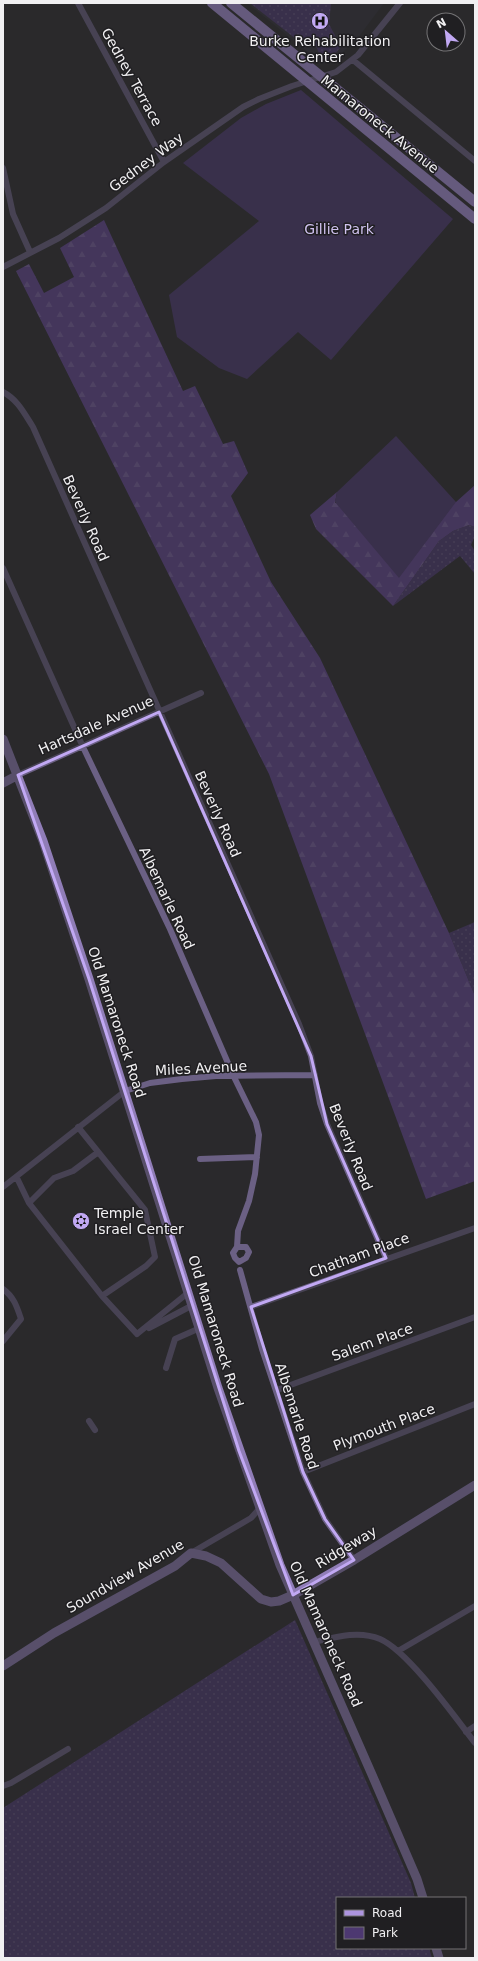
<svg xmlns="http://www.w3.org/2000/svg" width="478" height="1961" viewBox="0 0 478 1961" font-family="'DejaVu Sans',sans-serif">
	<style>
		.built { fill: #323039 }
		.grass { fill: url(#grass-dots) }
		.forest { fill: url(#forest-firs) }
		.green { fill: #4d3871 }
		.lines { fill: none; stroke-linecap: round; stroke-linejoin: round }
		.street { stroke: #6b6084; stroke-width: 6 }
		.secondary { stroke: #907db7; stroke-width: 9 }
		.primary { stroke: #ad94df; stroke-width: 10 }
		.marked { fill: none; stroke: #c1a8f3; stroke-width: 3; stroke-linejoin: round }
		.labels { text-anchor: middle; stroke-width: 3; stroke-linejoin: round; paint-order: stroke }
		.poi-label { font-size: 14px; fill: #f1f0f2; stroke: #201f22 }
		.street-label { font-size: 14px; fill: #f1f0f2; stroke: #201f22 }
		.park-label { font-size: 14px; fill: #d0c2ef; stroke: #201f22 }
	</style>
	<defs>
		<pattern id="grass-dots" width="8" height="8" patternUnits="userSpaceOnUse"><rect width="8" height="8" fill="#4d3871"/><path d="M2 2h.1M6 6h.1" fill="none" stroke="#675586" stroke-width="1.8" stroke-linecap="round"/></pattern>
		<pattern id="forest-firs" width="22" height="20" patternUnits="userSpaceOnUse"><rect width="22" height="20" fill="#644596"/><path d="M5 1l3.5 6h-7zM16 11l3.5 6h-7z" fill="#7b60a5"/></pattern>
	</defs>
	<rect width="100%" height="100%" fill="#2a292c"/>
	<path class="built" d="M247,3H384L357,39L334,60L323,64Z"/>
	<path class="grass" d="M250,3H331L329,24L341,47L332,57L322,60L316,46H305Z
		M469,525L475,527V536L471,545L475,551V574L460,556L393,606L439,541L453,531Z
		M475,922V996L449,933Z
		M295,1620L411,1883L415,1898H337V1948H429L432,1958H3V1808Z"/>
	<path class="forest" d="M104,220L183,391L195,386L223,444L234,441L248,473L231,496L271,582L320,658L449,933L475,996V1181L426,1199L269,774L16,271L29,264L44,293L74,277L60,248Z
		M475,485V527L469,525L453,531L439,541L393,606L316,529L310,515L337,492L335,503L456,502Z"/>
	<path class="green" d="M301,90L453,219L331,360L298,332L247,379L219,368L177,337L169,295L259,221L183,163L241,118L266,104Z
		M396,436L456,502L399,578L335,502L337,492Z"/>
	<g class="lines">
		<path class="street" d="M78,3L164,162
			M353,60L475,161
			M3,168L13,214L30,252
			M3,267L59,238L106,208L164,162L243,107L259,99L292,86L336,72L358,55L400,3
			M3,392C18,400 24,413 33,427L299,1024L311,1056L320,1103L327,1124L386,1258
			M3,568L83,747L170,929L234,1077L256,1122L259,1135L255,1174L249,1201L238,1231L237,1247L233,1253L235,1258L239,1262L246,1258L249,1252L246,1247H237
			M18,775L201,693
			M200,1159L257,1157
			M17,1178L29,1203L102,1296L146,1266L155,1257L145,1210L78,1127
			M3,1187L125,1091L150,1083L182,1079L216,1076L315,1075
			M29,1203L54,1178L73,1171L97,1153
			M240,1270L262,1349L303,1472L325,1519L354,1560
			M3,1289C14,1297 17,1307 21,1319L3,1341
			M102,1296L137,1334
			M251,1307L475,1228
			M149,1328L193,1305
			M137,1334L189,1292
			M166,1368L175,1339L200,1328
			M277,1390L475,1317
			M89,1421L95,1430
			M303,1472L475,1404
			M191,1553L251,1518L260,1508
			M314,1642C335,1637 359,1630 380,1639C408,1651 455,1717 475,1743
			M398,1651L475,1606
			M466,1732L475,1726
			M3,1786L11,1783L68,1749"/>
		<path class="secondary" d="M3,739L43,841L89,979L218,1388L280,1565L373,1777L417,1879L423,1898
			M3,783L18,775
			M3,1666L54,1633L175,1566L191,1553L206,1556L221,1563L261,1599L271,1602L279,1601L293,1595L354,1560L475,1485
			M436,1948L439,1958"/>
		<path class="primary" d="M212,3L475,219
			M231,3L475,202"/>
	</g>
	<path d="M0 0H478V1961H0ZM159,712L311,1056L327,1124L386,1258L251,1307L303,1472L325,1519L354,1560L293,1595L239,1451L89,979L18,775Z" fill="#2a292c" fill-opacity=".55" fill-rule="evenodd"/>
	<path class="marked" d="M159,712L311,1056L327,1124L386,1258L251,1307L303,1472L325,1519L354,1560L293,1595L239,1451L89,979L18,775Z"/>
	<defs>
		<symbol id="hospital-disc" viewBox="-11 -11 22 22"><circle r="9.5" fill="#c1a8f3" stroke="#201f22"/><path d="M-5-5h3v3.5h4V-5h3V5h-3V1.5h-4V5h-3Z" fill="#111"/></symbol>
		<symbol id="synagogue-disc" viewBox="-11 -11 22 22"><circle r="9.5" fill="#c1a8f3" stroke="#201f22"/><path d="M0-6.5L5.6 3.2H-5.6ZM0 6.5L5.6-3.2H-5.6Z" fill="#111"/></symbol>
	</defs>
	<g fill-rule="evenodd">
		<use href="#hospital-disc" x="310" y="11" width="20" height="20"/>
		<use href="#synagogue-disc" x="71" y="1211" width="20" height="20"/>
	</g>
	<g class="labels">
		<g class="poi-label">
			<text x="320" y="46">Burke Rehabilitation<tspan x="320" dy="16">Center</tspan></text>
			<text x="94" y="1218" text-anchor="start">Temple<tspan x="94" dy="16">Israel Center</tspan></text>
		</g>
		<g class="street-label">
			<text transform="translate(132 77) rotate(61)" y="5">Gedney Terrace</text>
			<text transform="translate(380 124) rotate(39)" y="5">Mamaroneck Avenue</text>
			<text transform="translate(146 162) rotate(-37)" y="5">Gedney Way</text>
			<text transform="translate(86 518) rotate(66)" y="5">Beverly Road</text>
			<text transform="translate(96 725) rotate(-24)" y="5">Hartsdale Avenue</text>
			<text transform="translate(218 814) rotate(66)" y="5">Beverly Road</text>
			<text transform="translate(167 898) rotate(65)" y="5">Albemarle Road</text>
			<text transform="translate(117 1022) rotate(72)" y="5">Old Mamaroneck Road</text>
			<text transform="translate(201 1068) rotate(-3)" y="5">Miles Avenue</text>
			<text transform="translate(351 1147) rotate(68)" y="5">Beverly Road</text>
			<text transform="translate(359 1255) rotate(-20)" y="5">Chatham Place</text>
			<text transform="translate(216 1331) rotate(73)" y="5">Old Mamaroneck Road</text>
			<text transform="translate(372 1342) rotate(-20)" y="5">Salem Place</text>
			<text transform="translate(297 1416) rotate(72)" y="5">Albemarle Road</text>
			<text transform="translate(384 1427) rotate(-21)" y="5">Plymouth Place</text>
			<text transform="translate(346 1547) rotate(-31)" y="5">Ridgeway</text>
			<text transform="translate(125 1576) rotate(-30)" y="5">Soundview Avenue</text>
			<text transform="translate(326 1634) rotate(66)" y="5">Old Mamaroneck Road</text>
		</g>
		<g class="park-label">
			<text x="339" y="234">Gillie Park</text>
		</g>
	</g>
	<rect width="478" height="1961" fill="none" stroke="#f1f0f2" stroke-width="8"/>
	<rect x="336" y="1897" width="130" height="52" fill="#201f22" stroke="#747375"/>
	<rect x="344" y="1910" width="20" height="6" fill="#ad94df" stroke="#747375"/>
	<text x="372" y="1917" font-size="12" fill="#f1f0f2">Road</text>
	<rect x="344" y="1927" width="20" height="12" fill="#4d3871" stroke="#747375"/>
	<text x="372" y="1937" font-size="12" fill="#f1f0f2">Park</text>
	<g transform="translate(446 32) rotate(332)"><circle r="19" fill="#201f22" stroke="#747375"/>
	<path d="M0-3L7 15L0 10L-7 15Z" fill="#c1a8f3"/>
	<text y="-6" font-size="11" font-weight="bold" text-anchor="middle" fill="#f1f0f2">N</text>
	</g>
</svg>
